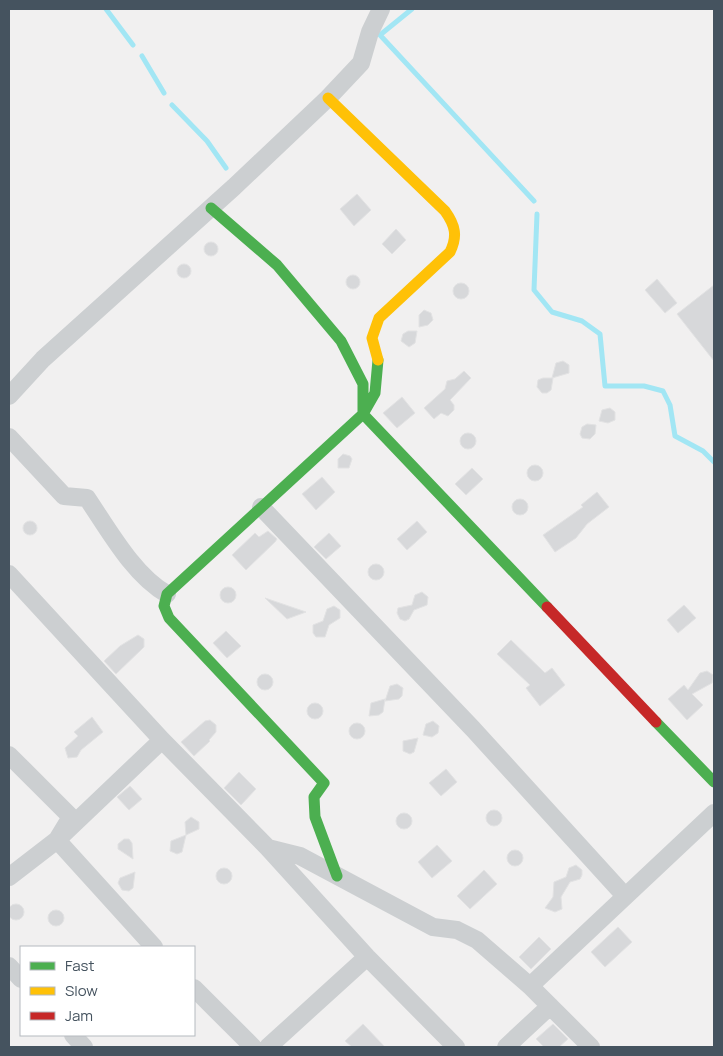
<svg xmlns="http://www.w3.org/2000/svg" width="723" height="1056" viewBox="0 0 723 1056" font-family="Manrope,sans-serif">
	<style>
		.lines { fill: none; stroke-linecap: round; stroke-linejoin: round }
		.stream { stroke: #a2e6f4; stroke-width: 5 }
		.building { fill: #d7d8da; stroke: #e2e2e3 }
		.street { stroke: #cccfd1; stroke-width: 18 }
		.fast { stroke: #4caf50; stroke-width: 11 }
		.slow { stroke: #ffc107; stroke-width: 11 }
		.jam { stroke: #c62828; stroke-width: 11 }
	</style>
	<rect width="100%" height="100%" fill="#f1f0f0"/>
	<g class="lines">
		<path class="stream" d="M106,9L133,45
			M412,9L380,35L534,201
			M142,56L164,93
			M172,105L207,141L226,168
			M537,214L534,290L552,312L582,321L600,334L605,386H644L663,391L670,405L675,436L703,451L714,462"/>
	</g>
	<path class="building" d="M357,194L371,210L354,226L340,209Z
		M396,229L406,240L392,254L382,244Z
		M204 249a7 7 0 1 1 14 0a7 7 0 1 1-14 0Z
		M177 271a7 7 0 1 1 14 0a7 7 0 1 1-14 0Z
		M346 282a7 7 0 1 1 14 0a7 7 0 1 1-14 0Z
		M657,279L677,303L665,313L645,290Z
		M453 291a8 8 0 1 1 16 0a8 8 0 1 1-16 0Z
		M714,285V361L677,314Z
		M424,310L431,313L433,320L428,325L419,327V315Z
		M408,331H417L415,343L409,347L401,341L403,334Z
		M563,361L569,365V373L552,378L556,363Z
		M464,371L471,378L450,400L454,405V410L448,416L441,413L434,419L424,408L445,389L447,381L455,379Z
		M543,378H553L551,390L547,393H542L537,387L538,380Z
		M402,397L415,413L397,428L383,413Z
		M610,408L615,412V420L608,423L599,421L602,410Z
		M587,424L596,425L595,434L590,439L582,438L580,434L582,427Z
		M460 441a8 8 0 1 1 16 0a8 8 0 1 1-16 0Z
		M343,454L350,456L352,459L349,468H338V459Z
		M527 473a8 8 0 1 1 16 0a8 8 0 1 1-16 0Z
		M472,468L483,479L466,495L455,484Z
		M322,477L335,492L316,510L302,494Z
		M597,492L609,507L587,524L576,538L555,552L543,535L583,507L581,505Z
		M512 507a8 8 0 1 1 16 0a8 8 0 1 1-16 0Z
		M417,521L427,532L407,550L397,539Z
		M23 528a7 7 0 1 1 14 0a7 7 0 1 1-14 0Z
		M268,531L277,539L275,542L246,570L232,555L255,533L259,537Z
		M329,533L341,546L326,559L314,547Z
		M368 572a8 8 0 1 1 16 0a8 8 0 1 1-16 0Z
		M220 595a8 8 0 1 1 16 0a8 8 0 1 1-16 0Z
		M422,592L428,597L427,605L414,610L409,619L405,621L400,619L397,613L398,608L412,605L415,595Z
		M265,598L306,612L287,619Z
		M684,605L696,618L678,633L667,620Z
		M334,606L340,610V618L329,625L325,637H316L313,633V625L323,621L327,609Z
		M226,631L241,646L227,658L213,643Z
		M138,635L144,639V647L116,674L104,661L120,646Z
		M511,640L545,673L552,668L565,685L540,706L526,688L530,685L497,654Z
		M707,671L713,675L712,683L692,694L703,705L687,720L668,699L684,685L688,690L700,673Z
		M257 682a8 8 0 1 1 16 0a8 8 0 1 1-16 0Z
		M397,684L403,688L402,696L399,699L385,701L390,686Z
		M385,699L383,712L379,715L369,716L371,703Z
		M307 711a8 8 0 1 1 16 0a8 8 0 1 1-16 0Z
		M92,717L103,732L81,750L77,757L68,758L65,748L78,736L74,732Z
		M210,720L216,725V732L209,740L210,741L194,756L181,742L205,721Z
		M433,721L439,726L438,733L432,737L423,735L426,724Z
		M349 731a8 8 0 1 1 16 0a8 8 0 1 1-16 0Z
		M418,738L414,752L410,754L403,751V741Z
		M446,769L457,782L441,796L429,783Z
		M239,772L256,789L241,805L224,788Z
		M130,786L142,799L129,810L117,797Z
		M486 818a8 8 0 1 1 16 0a8 8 0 1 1-16 0Z
		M396 821a8 8 0 1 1 16 0a8 8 0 1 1-16 0Z
		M191,817L199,822V829L186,835L182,852L177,854L170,851L171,841L186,835L185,822Z
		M124,839H129L132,843L133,859L118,849V844Z
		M437,845L452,861L432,878L418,862Z
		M507 858a8 8 0 1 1 16 0a8 8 0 1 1-16 0Z
		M576,865L582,870V875L580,879L570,882L561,897L562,909L555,912L545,908L553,897L554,882L566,877L569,868Z
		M216 876a8 8 0 1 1 16 0a8 8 0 1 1-16 0Z
		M484,870L497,884L470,909L457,896Z
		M135,872L133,888L129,891L122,890L118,883L120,878Z
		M8 912a8 8 0 1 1 16 0a8 8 0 1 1-16 0Z
		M48 918a8 8 0 1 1 16 0a8 8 0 1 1-16 0Z
		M618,927L632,942L605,967L591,952Z
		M539,937L551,949L531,969L519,957Z
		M363,1024L385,1047H352L345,1041Z
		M553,1024L568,1039L559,1047H544L536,1039Z"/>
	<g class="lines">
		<path class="street" d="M9,396L43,359L234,187L328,98L361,63L370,32L381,9
			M9,437L64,496L87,498C108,529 134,576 167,594
			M261,507L473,729L625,896
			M9,574L162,740L268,848L367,957L456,1047
			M9,755L71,817L57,840L154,947
			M268,848L300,856L433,927L457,930L477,940L530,986L591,1047
			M9,877L57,840L162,740
			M9,966L21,979
			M530,986L714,813
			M194,988L253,1047
			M73,1035L84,1047
			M268,1047L367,957
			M506,1047L550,1006"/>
		<path class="fast" d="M211,208L277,265L341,341L363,384V414L547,607
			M656,722L714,782
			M337,876L315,817L314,797L324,783L169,618L164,606L167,594L363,414L375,393L378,360"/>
		<path class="slow" d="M328,98L445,211C455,225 458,236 450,252L379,318L372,338L378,360"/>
		<path class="jam" d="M547,607L656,722"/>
	</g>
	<rect width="723" height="1056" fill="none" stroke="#45535f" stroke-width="20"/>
	<rect x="20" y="946" width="175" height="90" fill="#ffffff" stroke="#b5babf"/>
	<rect x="30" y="962" width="25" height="8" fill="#4caf50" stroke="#b5babf"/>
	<text x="65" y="971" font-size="15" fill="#45535f">Fast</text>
	<rect x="30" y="987" width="25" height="8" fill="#ffc107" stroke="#b5babf"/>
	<text x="65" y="996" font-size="15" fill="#45535f">Slow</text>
	<rect x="30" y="1012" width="25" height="8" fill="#c62828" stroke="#b5babf"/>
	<text x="65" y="1021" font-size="15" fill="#45535f">Jam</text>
</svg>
